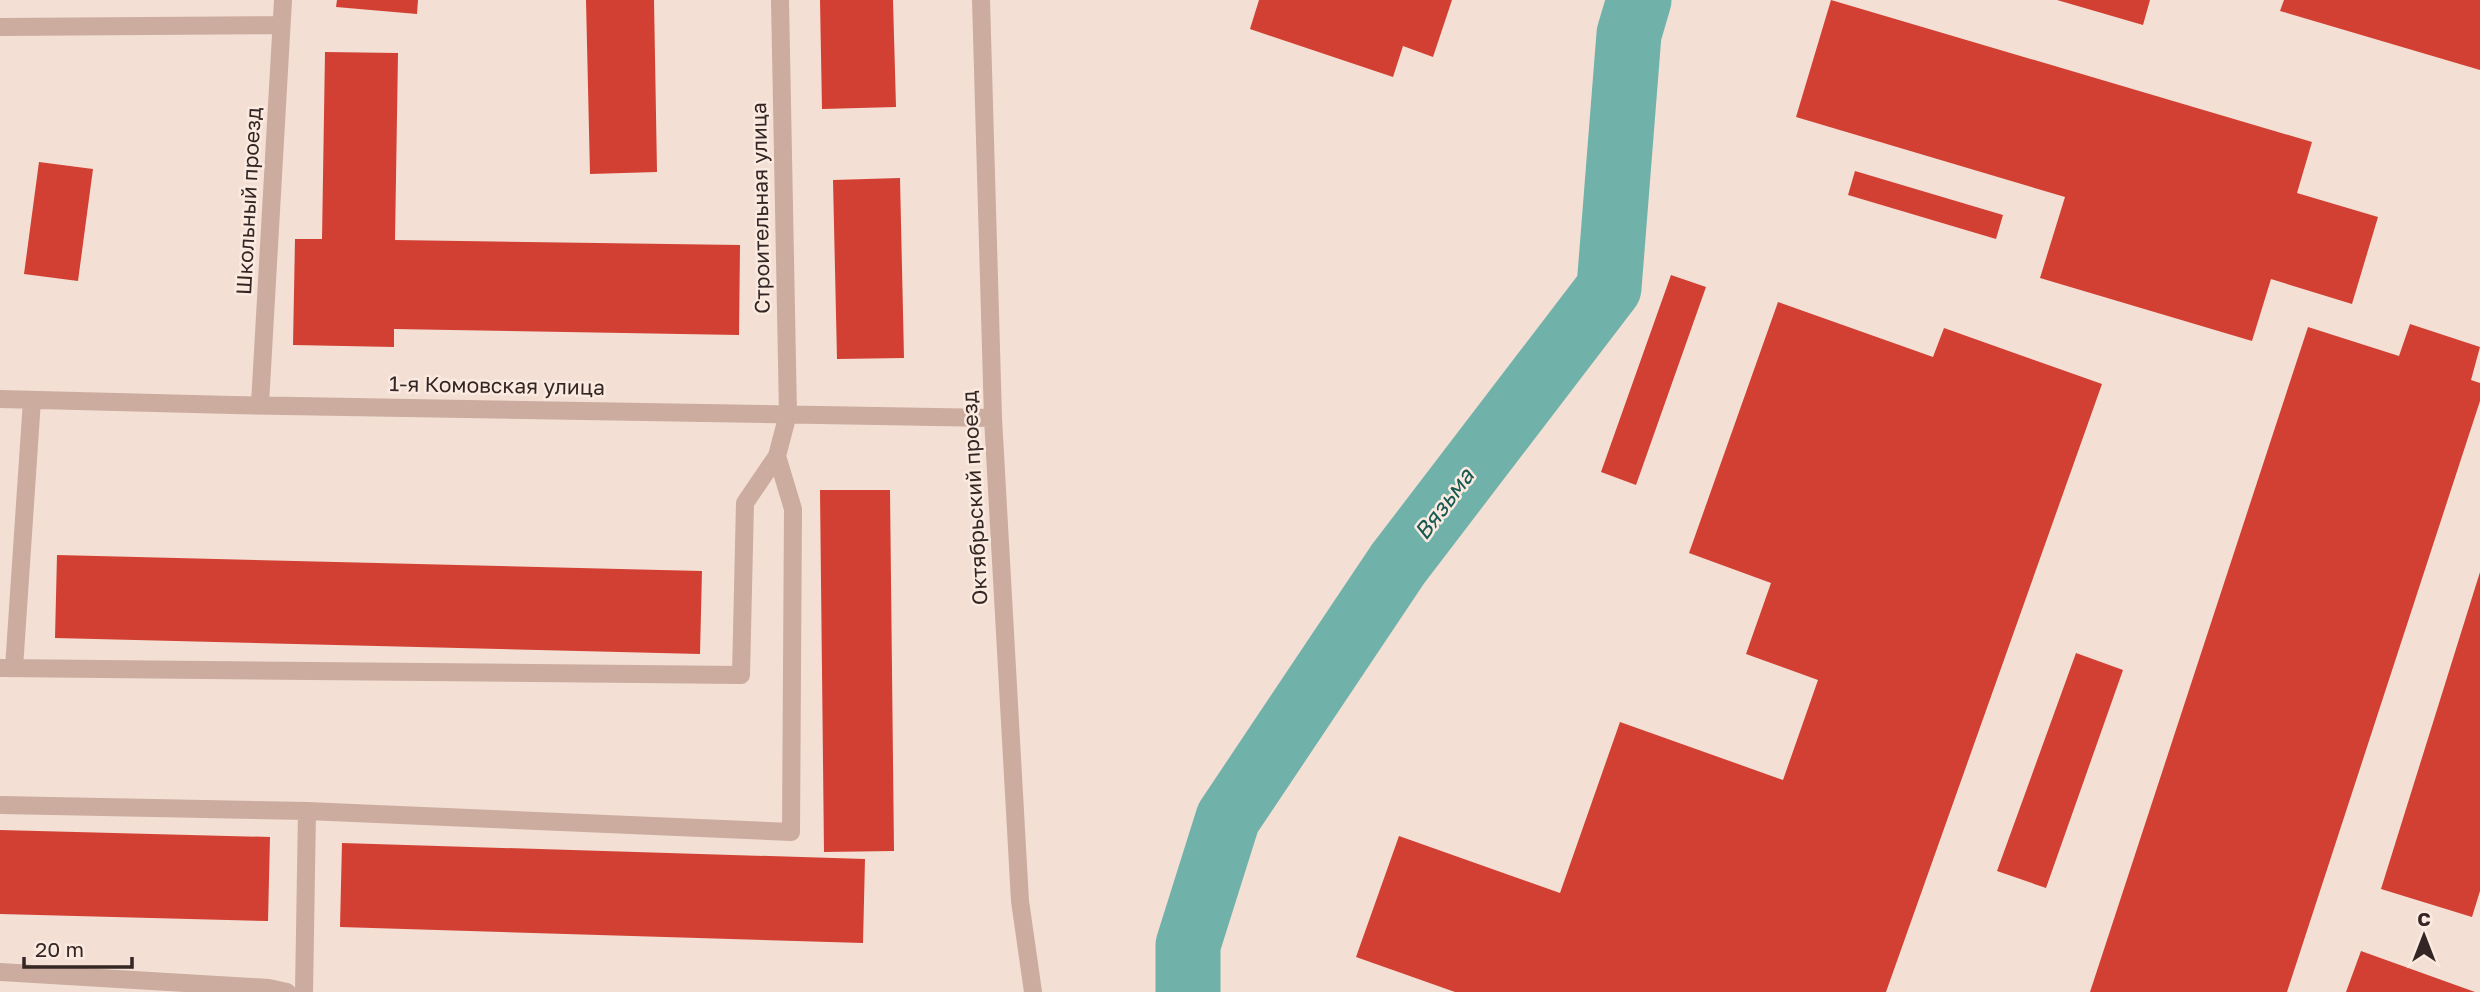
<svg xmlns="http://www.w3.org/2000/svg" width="2480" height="992" viewBox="0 0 2480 992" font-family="'Golos Text',sans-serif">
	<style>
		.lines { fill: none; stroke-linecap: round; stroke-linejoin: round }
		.river { stroke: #70b2aa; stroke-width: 65 }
		.building { fill: #d24033 }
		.minor { stroke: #cbac9f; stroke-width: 18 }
		.labels { text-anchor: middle; stroke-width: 5; stroke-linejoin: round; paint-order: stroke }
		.street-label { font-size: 21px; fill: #342624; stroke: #faeae0 }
		.water-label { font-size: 23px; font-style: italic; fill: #165952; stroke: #faeae0 }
	</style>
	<rect width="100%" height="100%" fill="#f3dfd4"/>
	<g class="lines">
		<path class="river" d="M1188,992V945L1228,818L1398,564L1609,288L1629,34L1639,0"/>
	</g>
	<path class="building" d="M337,0H418L417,14L336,7Z
		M586,0H654L657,172L590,174Z
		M820,0H893L896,107L822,109Z
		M1259,0H1452L1433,57L1403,46L1393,77L1250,29Z
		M1831,0L2312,142L2297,193L2378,217L2352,304L2271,279L2252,341L2040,278L2065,197L1796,117Z
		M2057,0H2150L2143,25Z
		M2284,0H2480V70L2280,11Z
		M325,52L398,53L395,240L740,245L739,335L394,329V347L293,345L295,239H322Z
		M39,162L93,169L78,281L24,274Z
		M1855,171L2003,215L1996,239L1848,195Z
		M900,178L904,358L837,359L833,180Z
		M1671,275L1706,287L1636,485L1601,472Z
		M1778,302L1933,357L1944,328L2102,384L1886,992H1455L1356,957L1399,836L1560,893L1620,722L1783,780L1818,680L1746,654L1771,583L1689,553Z
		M2410,324L2480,347L2471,380L2480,383V401L2287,992H2090L2308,327L2399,356Z
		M820,490H890L894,851L824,852Z
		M57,555L702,571L700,654L55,638Z
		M2480,572V891L2472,917L2381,889Z
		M2076,653L2123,670L2046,888L1997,871Z
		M0,830L270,837L268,921L0,914Z
		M342,843L865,859L863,943L340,927Z
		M2361,951L2475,992H2346Z"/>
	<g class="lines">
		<path class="minor" d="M981,0L993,418L1020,901L1033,992
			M0,27L281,25
			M0,399L232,405L993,418
			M260,404L283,0
			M0,668L741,675L745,503L777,456L788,414L780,0
			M14,668L32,400
			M0,805L307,811L304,992
			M307,811L791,832L793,509L777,456
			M0,972L269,988L287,992"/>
	</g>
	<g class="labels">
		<g class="street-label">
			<text transform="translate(249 201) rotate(-87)" y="7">Школьный проезд</text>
			<text transform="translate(761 208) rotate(-91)" y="7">Строительная улица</text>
			<text transform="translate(497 386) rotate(1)" y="7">1-я Комовская улица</text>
			<text transform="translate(975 498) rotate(-93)" y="7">Октябрьский проезд</text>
		</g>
		<g class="water-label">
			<text transform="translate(1444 504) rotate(-53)" y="8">Вязьма</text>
		</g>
	</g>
	<g transform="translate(2424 936)" stroke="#faeae0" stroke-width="5" paint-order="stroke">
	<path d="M0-5L12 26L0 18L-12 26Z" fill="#342624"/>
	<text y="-10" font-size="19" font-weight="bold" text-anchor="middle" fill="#342624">С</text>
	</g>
	<path d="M24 957v10h108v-10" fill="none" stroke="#342624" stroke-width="3.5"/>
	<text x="35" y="957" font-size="21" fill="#342624" stroke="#faeae0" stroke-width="5" paint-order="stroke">20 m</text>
</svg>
